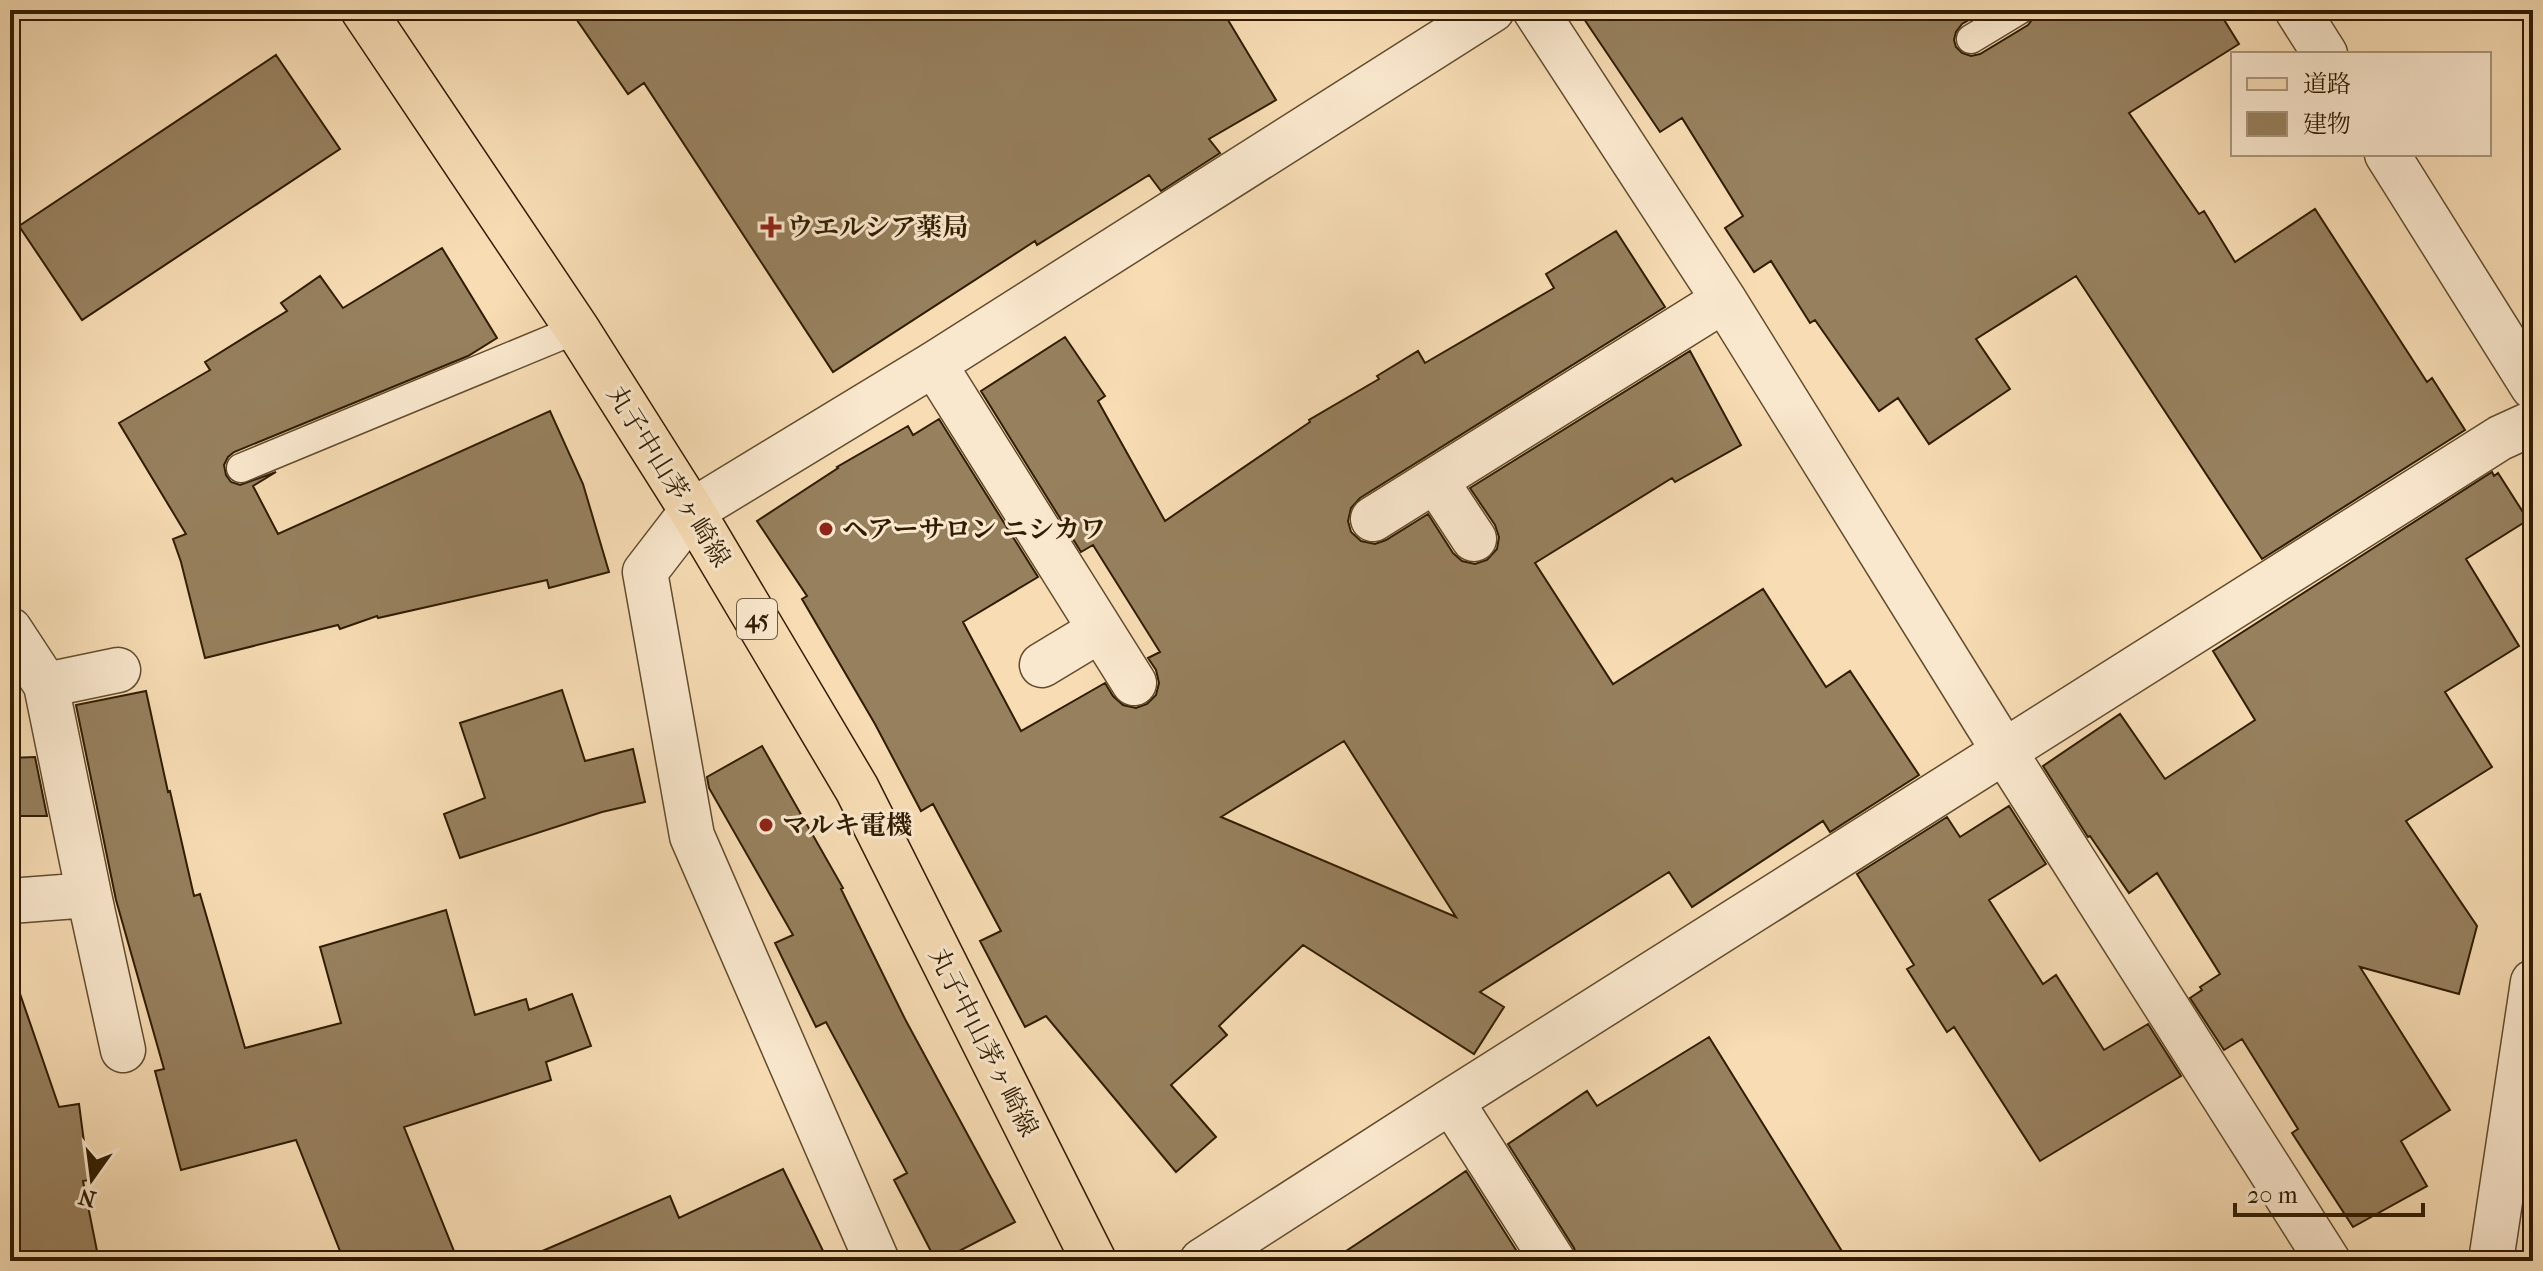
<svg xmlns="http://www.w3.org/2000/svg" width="2543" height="1271" viewBox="0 0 2543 1271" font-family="'IM FELL French Canon','Noto Serif JP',serif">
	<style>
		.building { fill: #97805e; stroke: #301c00; stroke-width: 2; fill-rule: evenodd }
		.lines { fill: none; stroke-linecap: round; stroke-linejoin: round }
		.lane-casing { stroke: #624c2d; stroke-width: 31 }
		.street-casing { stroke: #624c2d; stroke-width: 47 }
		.primary-casing { stroke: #301c00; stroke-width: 47 }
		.lane { stroke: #fae8ce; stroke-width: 28 }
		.street { stroke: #fae8ce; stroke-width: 44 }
		.primary { stroke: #f7dcb4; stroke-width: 44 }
		.poi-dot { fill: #8f2418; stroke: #fae8ce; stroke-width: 3 }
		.labels { text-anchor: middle; stroke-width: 6; stroke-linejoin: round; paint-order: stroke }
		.shield { fill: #fae8ce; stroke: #6d593e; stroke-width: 2 }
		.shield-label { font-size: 24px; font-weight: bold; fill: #301c00 }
		.poi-label { font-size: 26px; font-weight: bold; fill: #301c00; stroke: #fae8ce; text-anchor: start }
		.street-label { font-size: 26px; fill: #301c00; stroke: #fae8ce }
	</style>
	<rect width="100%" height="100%" fill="#f7dcb4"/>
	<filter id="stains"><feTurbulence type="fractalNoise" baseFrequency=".0025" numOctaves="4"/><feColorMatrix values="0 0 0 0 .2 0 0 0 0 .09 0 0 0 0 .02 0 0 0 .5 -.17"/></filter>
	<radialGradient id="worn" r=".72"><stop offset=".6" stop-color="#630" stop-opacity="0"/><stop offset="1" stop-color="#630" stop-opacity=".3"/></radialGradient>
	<path class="building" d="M570,10H1222L1276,100L1209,139L1220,153L1161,191L1149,175L1037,245L1035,241L833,372L644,83L628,94Z
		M1578,10H1986L1962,24L1956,32L1954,40L1956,47L1962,53L1971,56L1980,54L2028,25L2034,17L2036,10H2218L2239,44L2129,113L2199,214L2204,211L2235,262L2315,209L2427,382L2432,378L2465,430L2262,559L2076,276L1976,339L2010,389L1929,444L1898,398L1879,411L1815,320L1810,323L1771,261L1754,272L1725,228L1743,216L1682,118L1660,132Z
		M276,55L340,149L82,320L19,226Z
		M1616,231L1665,307L1360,498L1351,508L1348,521L1351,532L1361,541L1375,544L1386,540L1428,514L1453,553L1462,561L1475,564L1487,560L1497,549L1499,537L1495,525L1470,488L1690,351L1741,445L1675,482L1672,478L1535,563L1613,684L1763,589L1826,687L1850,671L1919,775L1830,832L1823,821L1692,907L1669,872L1480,992L1504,1007L1474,1054L1303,945L1219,1026L1227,1035L1171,1085L1216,1137L1176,1172L1046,1016L1025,1027L980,941L1001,931L933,804L921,811L875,724L802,599L807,596L757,521L838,468L837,467L908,426L913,435L939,419L1038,577L963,622L1021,731L1105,683L1113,696L1123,705L1136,708L1147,704L1156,695L1159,683L1156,670L1148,658L1160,652L1093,545L1081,552L981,391L1065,337L1105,396L1098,401L1165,521L1310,422L1309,420L1379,379L1377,376L1418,351L1425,363L1554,288L1546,274ZM1344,741L1456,917L1221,817Z
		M442,248L497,338L468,356L234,452L228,457L224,465L226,475L231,482L240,485L276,472L253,486L278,534L550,411L583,484L609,572L549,588L547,580L378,618L377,616L340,629L338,625L205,658L181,562L173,539L186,534L119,423L210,370L205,362L287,311L281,303L320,276L343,308Z
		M2492,472L2494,476L2498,473L2528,520L2466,559L2519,646L2445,692L2492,767L2406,821L2477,926L2459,994L2360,967L2450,1110L2401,1141L2427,1186L2353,1227L2292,1133L2298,1129L2242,1039L2224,1050L2190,998L2202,990L2200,987L2220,974L2157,873L2129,893L2090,836L2088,837L2043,766L2120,714L2165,779L2255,720L2213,651Z
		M562,690L585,761L633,749L645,802L602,812L460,858L444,814L485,798L460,723Z
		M146,691L168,792L170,791L194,896L200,894L245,1048L341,1023L320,947L446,910L475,1015L526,999L529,1010L572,994L591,1046L546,1062L551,1080L404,1127L458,1261H344L296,1140L181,1170L155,1071L164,1069L116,900L76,705Z
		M762,746L843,888L841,889L905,1019L1015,1222L940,1261H936L894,1180L907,1173L826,1022L816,1027L775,943L793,935L709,788L707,777Z
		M35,757L47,816H10V758Z
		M2009,806L2046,864L1989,900L2043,984L2056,975L2104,1050L2148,1024L2181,1076L2040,1161L1954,1027L1947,1032L1907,969L1914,965L1857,874L1947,817L1960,837Z
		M18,988L59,1107L79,1104L89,1180L83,1181L99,1261H10V989Z
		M1709,1037L1848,1261H1578L1574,1248L1508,1144L1587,1091L1597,1106Z
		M783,1169L828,1261H519L670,1196L679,1218Z
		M1466,1171L1523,1261H1331L1435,1192Z"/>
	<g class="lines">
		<defs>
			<path id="lane" d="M1971,39L2019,10
				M241,468L577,329"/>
			<path id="street" d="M1535,10L1724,300L2004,751L2328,1261
				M2297,10L2325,54
				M2387,154L2533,387
				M934,364L1134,683
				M1435,480L1474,539
				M1373,519L1724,300
				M10,630L46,685L89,895
				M1042,665L1100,630
				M46,685L118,670
				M10,901L89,895L123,1050
				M1451,1101L1553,1261
				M877,1261L692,836L645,572L692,511L934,364L1492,10
				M1202,1261L1451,1101L2500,438L2533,423
				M2491,1261L2533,982"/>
			<path id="primary" d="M363,10L577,329L692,511L857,789L1094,1261"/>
		</defs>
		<use href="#lane" class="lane-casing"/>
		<use href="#street" class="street-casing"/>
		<use href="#primary" class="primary-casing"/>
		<use href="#lane" class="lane"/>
		<use href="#street" class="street"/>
		<use href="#primary" class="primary"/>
	</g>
	<g class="poi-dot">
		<path d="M767 215h8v8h8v8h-8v8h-8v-8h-8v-8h8z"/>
		<circle cx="826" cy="529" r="8"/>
		<circle cx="766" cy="825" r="8"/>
	</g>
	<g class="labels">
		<rect class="shield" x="737" y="599" width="40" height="40" rx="6"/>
		<g class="shield-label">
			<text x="757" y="627">45</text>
		</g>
		<g class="poi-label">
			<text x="787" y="236">ウエルシア薬局</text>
			<text x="842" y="538">ヘアーサロン ニシカワ</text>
			<text x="782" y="834">マルキ電機</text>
		</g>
		<g class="street-label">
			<text transform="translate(669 476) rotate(58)" y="9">丸子中山茅ヶ崎線</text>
			<text transform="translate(984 1042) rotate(63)" y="9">丸子中山茅ヶ崎線</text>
		</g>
	</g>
	<rect width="2543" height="1271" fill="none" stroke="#f7dcb4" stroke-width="40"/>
	<rect x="12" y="12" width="2519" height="1247" fill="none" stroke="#301c00" stroke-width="4"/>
	<rect x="20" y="20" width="2503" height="1231" fill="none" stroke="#301c00" stroke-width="2"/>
	<rect x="2231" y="52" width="260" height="104" fill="#fae8ce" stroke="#a9967c" stroke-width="2"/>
	<rect x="2247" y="78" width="40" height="12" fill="#f7dcb4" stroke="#a9967c" stroke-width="2"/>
	<text x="2303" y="92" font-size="24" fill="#301c00">道路</text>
	<rect x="2247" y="112" width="40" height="24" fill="#97805e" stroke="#a9967c" stroke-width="2"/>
	<text x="2303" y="132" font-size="24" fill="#301c00">建物</text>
	<g transform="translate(92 1179) rotate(194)" stroke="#fae8ce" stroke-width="6" paint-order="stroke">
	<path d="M0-6L14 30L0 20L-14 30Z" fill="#301c00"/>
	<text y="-12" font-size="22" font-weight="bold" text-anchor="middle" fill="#301c00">N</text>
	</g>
	<path d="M2235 1203v12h188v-12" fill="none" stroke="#301c00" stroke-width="4"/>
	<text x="2247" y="1203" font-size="24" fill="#301c00" stroke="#fae8ce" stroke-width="6" paint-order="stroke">20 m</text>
	<rect width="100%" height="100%" filter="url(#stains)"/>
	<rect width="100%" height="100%" fill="url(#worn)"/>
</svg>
